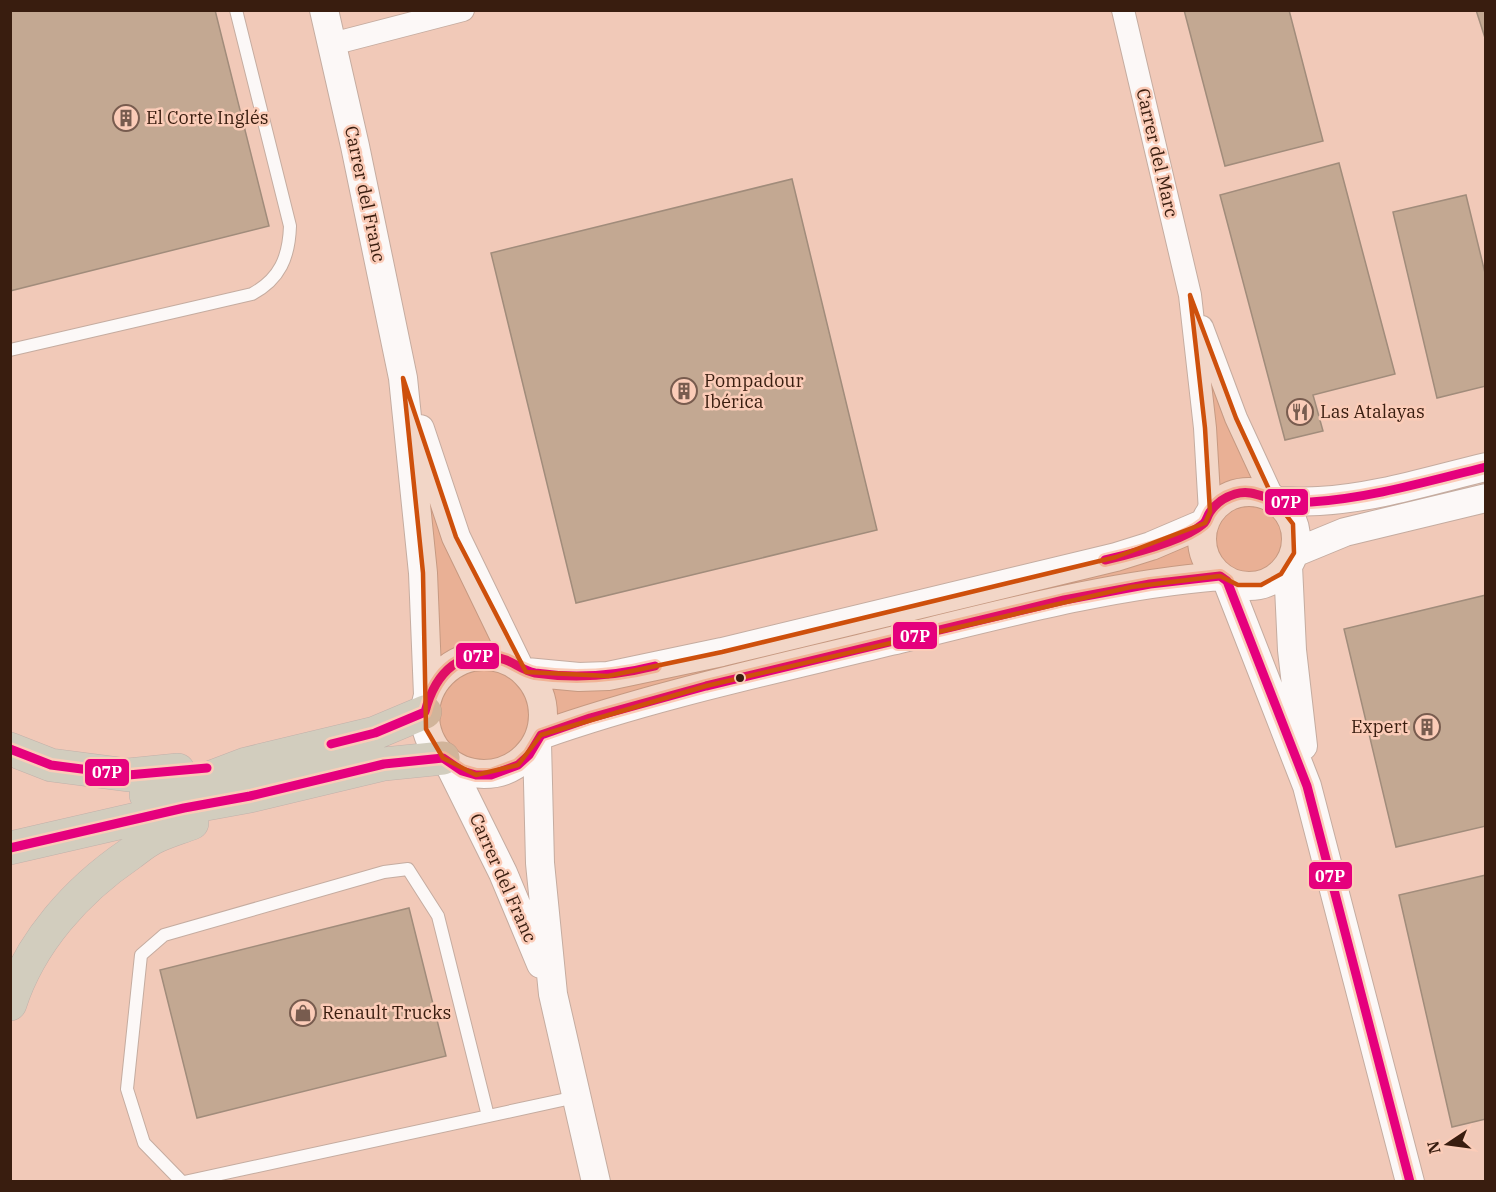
<svg xmlns="http://www.w3.org/2000/svg" width="1496" height="1192" viewBox="0 0 1496 1192" font-family="'IBM Plex Serif',serif">
	<style>
		.built { fill: #f1c9b8 }
		.building { fill: #c3a892; stroke: #a18c7b; stroke-width: 1.5 }
		.lines { fill: none; stroke-linecap: round; stroke-linejoin: round }
		.service-casing { stroke: #c5aca0; stroke-width: 14 }
		.minor-casing { stroke: #c5aca0; stroke-width: 24 }
		.tertiary-casing { stroke: #c5aca0; stroke-width: 30 }
		.motorway-casing { stroke: #c1b1aa; stroke-width: 34 }
		.service { stroke: #fcf8f7; stroke-width: 12 }
		.minor { stroke: #fcf8f7; stroke-width: 22 }
		.tertiary { stroke: #fcf8f7; stroke-width: 28 }
		.motorway { stroke: #d2cdbe; stroke-width: 33 }
		.bus-1-casing { stroke: #fbccb8; stroke-width: 14 }
		.bus-1 { stroke: #e5007d; stroke-width: 9 }
		.marked { fill: #ce500c; fill-opacity: 0.2; stroke: #ce500c; stroke-width: 4.5; stroke-linejoin: round }
		.bus-dot { fill: #391d0f; stroke: #fbccb8; stroke-width: 2 }
		.labels { text-anchor: middle; stroke-width: 5; stroke-linejoin: round; paint-order: stroke }
		.poi-label { font-size: 18px; fill: #391d0f; stroke: #fbccb8; text-anchor: start }
		.street-label { font-size: 18px; fill: #391d0f; stroke: #fbccb8 }
		.line-badge { stroke: #fbccb8; stroke-width: 2 }
		.badge-label { font-size: 16px; text-anchor: middle; font-weight: bold; fill: #fff }
	</style>
	<rect width="100%" height="100%" fill="#ecd2c7"/>
	<path class="built" d="M10,11H1485V1181H11Z"/>
	<path class="building" d="M10,10H215L269,226L10,291Z
		M1184,10H1289L1323,141L1225,166Z
		M1476,10H1486V41Z
		M1339,163L1395,374L1313,395L1323,431L1285,440L1220,195Z
		M792,179L877,530L576,603L491,253Z
		M1466,195L1486,277V386L1437,398L1393,212Z
		M1486,595V826L1396,847L1344,629Z
		M1486,875V1119L1452,1127L1399,895Z
		M409,908L446,1056L197,1118L160,970Z"/>
	<g class="lines">
		<defs>
			<path id="service" d="M10,350L252,294C280,279 289,257 290,226L236,10
				M182,1182L144,1143L127,1089L141,955L164,935L384,872L408,869L438,916L488,1116
				M184,1182L576,1097"/>
			<path id="minor" d="M1123,10L1190,295L1205,428L1210,512
				M332,44L463,10
				M1202,327L1236,418L1273,498"/>
			<path id="tertiary" d="M324,10L355,146L403,378L423,573L428,695
				M420,429L456,537L519,667
				M1202 539a47 47 0 1 1 94 0a47 47 0 1 1-94 0Z
				M1277,501C1291,501 1305,502 1319,501C1375,498 1431,480 1486,467
				M1294,553L1345,532L1486,498
				M1288,566L1292,650L1303,746
				M1227,581L1307,786L1410,1182
				M425 715a59 59 0 1 1 118 0a59 59 0 1 1-118 0Z
				M526,672L579,677L608,676L722,652L1116,557L1151,546L1205,523
				M541,735C655,695 773,670 891,641C999,615 1108,585 1220,576
				M537,743L540,863L553,994L596,1182
				M449,764L503,873L541,964"/>
			<path id="motorway" d="M10,749L51,765L128,775L178,770
				M146,795L201,781L246,764L375,733L425,712
				M10,848L184,808L250,796L384,764L443,758
				M10,1004C30,942 77,890 130,854C137,849 145,842 153,838C165,832 179,828 192,823"/>
		</defs>
		<use href="#service" class="service-casing"/>
		<use href="#minor" class="minor-casing"/>
		<use href="#tertiary" class="tertiary-casing"/>
		<use href="#motorway" class="motorway-casing"/>
		<use href="#service" class="service"/>
		<use href="#minor" class="minor"/>
		<use href="#tertiary" class="tertiary"/>
		<use href="#motorway" class="motorway"/>
		<defs>
			<path id="bus-1" d="M1105,560C1131,554 1183,541 1203,524C1207,521 1207,516 1210,512C1216,503 1225,497 1235,494C1252,489 1263,498 1279,501C1290,503 1301,502 1311,502C1371,498 1428,481 1486,467
				M331,744L375,733L425,712C435,673 462,644 506,660C516,664 524,671 535,673C576,679 615,676 655,666
				M10,749L51,765L128,775L207,768
				M10,848L184,808L250,796L384,764L443,758L462,771L476,775H491L518,765L529,755L541,735L590,718L706,686L1064,600L1150,584L1220,576L1227,581L1307,786L1410,1182"/>
		</defs>
		<use href="#bus-1" class="bus-1-casing"/>
		<use href="#bus-1" class="bus-1"/>
	</g>
	<path class="marked" d="M1190,295L1236,418L1273,498L1293,524L1294,553L1281,574L1261,585H1238L1220,576L1131,587L706,686L541,735L518,765L476,775L443,758L426,729L423,573L403,378L456,537L526,672L608,676L722,652L1116,557L1205,523L1210,512L1205,428Z"/>
	<defs>
		<symbol id="building-ring" viewBox="-11 -11 22 22"><circle r="9.5" fill="#fbccb8" stroke="#785c4f" stroke-width="1.5"/><path d="M-4-6H4V6H1V3H-1V6H-4ZM-2.5-4.3h1.7v1.8h-1.7ZM.8-4.3h1.7v1.8H.8ZM-2.5-1h1.7V.8h-1.7ZM.8-1h1.7V.8H.8Z" fill="#785c4f"/></symbol>
		<symbol id="restaurant-ring" viewBox="-11 -11 22 22"><circle r="9.5" fill="#fbccb8" stroke="#785c4f" stroke-width="1.5"/><path d="M-5-6h1v4h1v-4h1v4h1v-4h1v5L-1.5 .5V6h-2V.5L-5-1ZM5-6V6H3V1.5H1.5Q1.5-4 5-6Z" fill="#785c4f"/></symbol>
		<symbol id="shop-ring" viewBox="-11 -11 22 22"><circle r="9.5" fill="#fbccb8" stroke="#785c4f" stroke-width="1.5"/><path d="M-5-2.5h2.3a2.7 3.5 0 0 1 5.4 0H5L5.5 6h-11ZM-1.5-2.5h3a1.5 2.3 0 0 0-3 0Z" fill="#785c4f"/></symbol>
	</defs>
	<g fill-rule="evenodd">
		<use href="#building-ring" x="111" y="103" width="30" height="30"/>
		<use href="#building-ring" x="669" y="376" width="30" height="30"/>
		<use href="#restaurant-ring" x="1285" y="397" width="30" height="30"/>
		<use href="#building-ring" x="1412" y="712" width="30" height="30"/>
		<use href="#shop-ring" x="288" y="998" width="30" height="30"/>
	</g>
	<circle class="bus-dot" cx="740" cy="678" r="5"/>
	<g class="labels">
		<g class="poi-label">
			<text x="146" y="124">El Corte Inglés</text>
			<text x="704" y="387">Pompadour<tspan x="704" dy="21">Ibérica</tspan></text>
			<text x="1320" y="418">Las Atalayas</text>
			<text x="1408" y="733" text-anchor="end">Expert</text>
			<text x="322" y="1019">Renault Trucks</text>
		</g>
		<g class="street-label">
			<text transform="translate(1157 153) rotate(77)" y="6">Carrer del Marc</text>
			<text transform="translate(365 194) rotate(78)" y="6">Carrer del Franc</text>
			<text transform="translate(503 878) rotate(66)" y="6">Carrer del Franc</text>
		</g>
	</g>
	<g class="line-badge">
		<rect x="1264" y="488" width="45" height="28" rx="6" fill="#e5007d"/>
		<rect x="892" y="621" width="46" height="29" rx="6" fill="#e5007d"/>
		<rect x="455" y="642" width="45" height="28" rx="6" fill="#e5007d"/>
		<rect x="84" y="758" width="46" height="29" rx="6" fill="#e5007d"/>
		<rect x="1308" y="861" width="45" height="29" rx="6" fill="#e5007d"/>
	</g>
	<g class="badge-label">
		<text x="1286" y="508">07P</text>
		<text x="915" y="642">07P</text>
		<text x="478" y="662">07P</text>
		<text x="107" y="778">07P</text>
		<text x="1330" y="882">07P</text>
	</g>
	<rect width="1496" height="1192" fill="none" stroke="#391d0f" stroke-width="24"/>
	<g transform="translate(1448 1144) rotate(257)" stroke="#fbccb8" stroke-width="4.5" paint-order="stroke">
	<path d="M0-4.5L10 22L0 15L-10 22Z" fill="#391d0f"/>
	<text y="-9" font-size="16" font-weight="bold" text-anchor="middle" fill="#391d0f">N</text>
	</g>
</svg>
